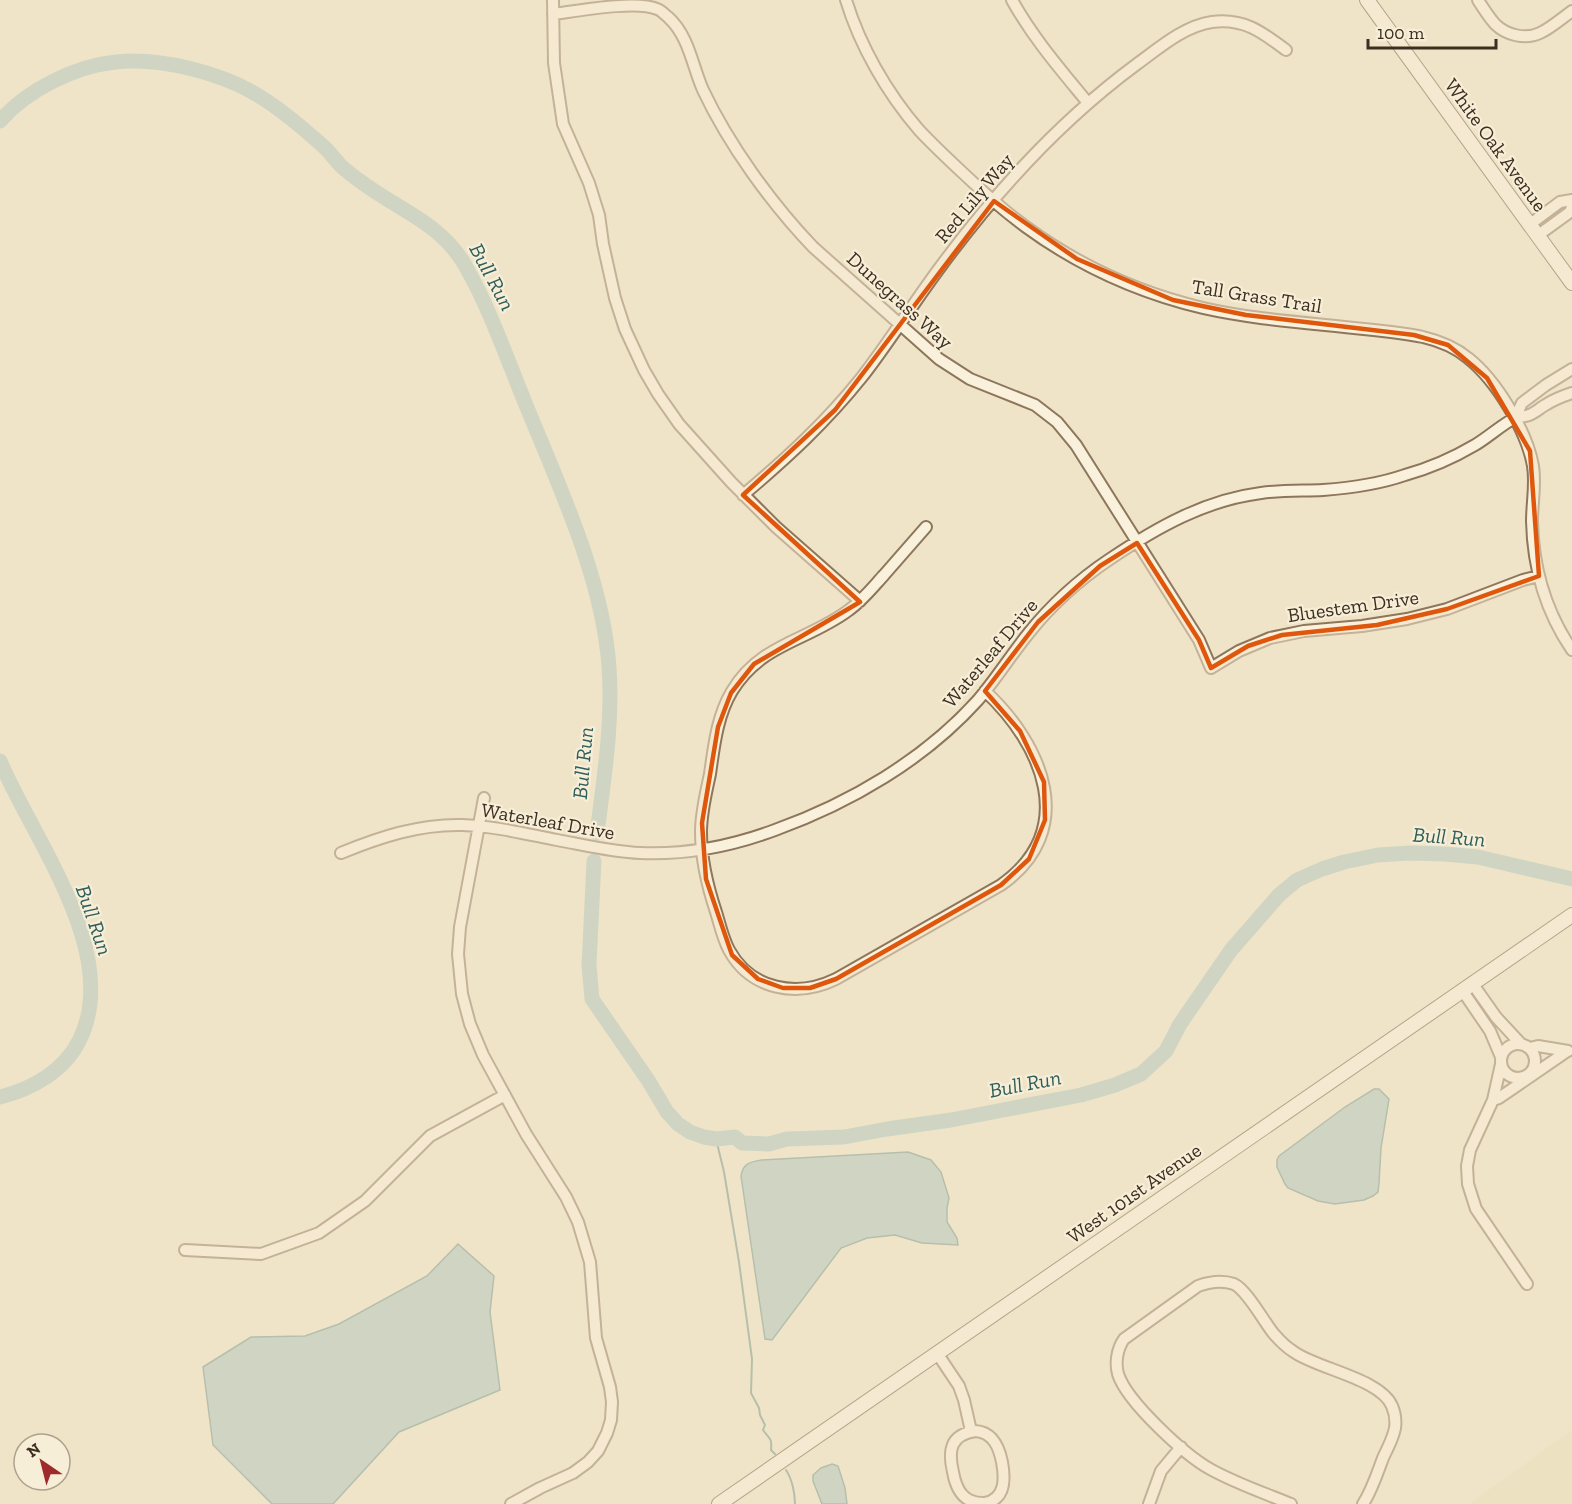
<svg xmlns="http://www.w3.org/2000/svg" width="1572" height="1504" viewBox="0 0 1572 1504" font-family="'Zilla Slab',serif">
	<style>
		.farmland { fill: #e6deb5 }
		.water { fill: #a9c4bc; stroke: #6f938a; stroke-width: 1.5 }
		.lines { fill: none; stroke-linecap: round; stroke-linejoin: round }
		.stream { stroke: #6f938a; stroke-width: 2 }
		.river { stroke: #a9c4bc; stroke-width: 15 }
		.street-casing { stroke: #8d765c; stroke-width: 14 }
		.secondary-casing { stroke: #6f573f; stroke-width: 16 }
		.street { stroke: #faf1dc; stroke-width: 10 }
		.secondary { stroke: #faf1dc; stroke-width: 14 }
		.marked { fill: none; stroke: #df570d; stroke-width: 4.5; stroke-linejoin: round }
		.labels { text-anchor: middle; stroke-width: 4.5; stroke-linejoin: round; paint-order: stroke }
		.street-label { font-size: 20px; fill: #3d2e20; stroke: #f7eed8 }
		.water-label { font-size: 21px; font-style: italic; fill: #2f5d5a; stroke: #f7eed8 }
	</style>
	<rect width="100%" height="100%" fill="#f0e4c8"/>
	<path class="farmland" d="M1572,1430V1504H1469Z"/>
	<path class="water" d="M1374,1089H1379L1389,1099L1381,1148L1379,1183L1378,1192L1373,1196L1364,1200L1335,1204L1318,1201L1288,1188L1285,1184L1277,1167V1160L1279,1156L1345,1107Z
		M908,1152L931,1160L941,1172L949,1198L947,1208V1222L957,1238L958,1245L922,1243L895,1235L867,1238L841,1248L772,1340L765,1339L741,1176C743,1163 750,1162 761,1160Z
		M458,1244L494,1276L490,1312L500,1390L399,1432L333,1504H272L213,1445L203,1367L251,1337L305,1336L339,1324L427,1276Z
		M832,1464L838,1466L845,1488L847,1504H822L813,1481V1475L821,1468Z"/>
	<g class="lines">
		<path class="stream" d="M716,1139L724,1172L739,1262L752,1359L751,1393L759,1408L760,1415L765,1425L763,1430C770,1440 772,1437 771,1450L775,1454
			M786,1470C792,1479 795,1493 795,1504"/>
		<path class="river" d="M0,121C27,90 75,66 116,62C160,57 222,73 259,96C282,110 303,128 323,146C330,152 335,160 342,167C348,172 354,177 360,181C398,210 442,223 466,267C491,311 507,359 526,405C559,486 603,579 609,667C613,723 604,778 597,833
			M0,761C33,839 123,955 79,1041C64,1071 32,1089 0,1097
			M594,861L589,965L592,999L648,1080L667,1112L678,1124L690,1132L704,1137L716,1139L735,1137L742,1143L769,1144L787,1139L844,1137L887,1129L951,1120L1081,1095L1115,1085L1141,1074L1166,1051L1180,1024L1231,950L1279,895L1297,880L1322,869L1344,862L1378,855L1410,853L1444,854L1478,857L1572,879"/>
		<defs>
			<path id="street" d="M553,0L554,63L563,124L589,183L599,215L603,244L615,298L625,329L644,370L658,394L679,424L731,482L776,527L860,601
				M846,0C860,46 887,93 919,130C933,145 949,160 964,174C984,193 1004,211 1026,227C1078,265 1140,293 1203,308C1256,320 1311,323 1364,329C1384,331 1404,333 1423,337C1440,341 1455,347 1468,358C1496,380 1527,431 1533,466C1536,484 1532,503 1532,521C1533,567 1546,612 1572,650
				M1012,0C1033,38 1061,70 1088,103
				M1478,0C1483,8 1489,17 1495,24C1506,35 1525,40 1540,33C1551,28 1562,18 1572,11
				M553,14C577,11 636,0 657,9C661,10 664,14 668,17C689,36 692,65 703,90C729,145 771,203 813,247L939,359L970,379L1035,405L1057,422L1076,445L1199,640L1211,668L1239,651L1270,638L1304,631L1362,626L1407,619L1447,609L1523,580L1539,576
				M1529,225L1560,202L1572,200
				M1537,236L1570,212L1572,207
				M1515,418L1522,403L1546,385L1572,369
				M743,495C787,458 826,422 862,377C890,341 914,302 941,266C997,190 1061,120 1137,64C1159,48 1184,26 1212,22C1244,18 1262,32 1286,50
				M926,527C912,543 898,559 884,575C873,587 863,600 849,610C808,641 761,643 732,691C717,716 714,746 710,774C706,793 701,812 701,832C701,860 707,885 716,912C720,925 723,939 729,950C751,990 797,998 836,979L1001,885C1079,830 1043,745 985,691
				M484,798L460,927L458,954L462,994L470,1024L483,1055L526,1134L566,1197L578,1222L590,1262L596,1338L610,1387L612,1402L611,1420L607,1433L598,1451L588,1462L573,1473L540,1488L511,1504
				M341,853C380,837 419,824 462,825C494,826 526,834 557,840C584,845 612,852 640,853C687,855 732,846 775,830C850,803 924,760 978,700C996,679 1011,655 1028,634C1051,605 1080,579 1110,559C1156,528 1205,500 1261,493C1282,490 1303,491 1323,490C1351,488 1379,484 1405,475C1430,468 1453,458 1475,445C1487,438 1504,423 1515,418C1520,416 1525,417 1529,415C1535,413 1541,407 1547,404C1555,399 1563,396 1572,393
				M1472,983L1496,1017L1521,1044
				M1462,990L1490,1031L1501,1057
				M1501 1061a17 17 0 1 1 34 0a17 17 0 1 1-34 0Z
				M1530,1048L1538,1046L1568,1051
				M1501,1064L1493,1100L1470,1150L1467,1166L1468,1184L1476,1209L1527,1284
				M1493,1100L1499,1098L1566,1052
				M185,1250L261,1254L319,1233L365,1201L430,1136L505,1095
				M937,1353L959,1386L964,1400L971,1431
				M975,1431C993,1432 999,1447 1002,1462C1005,1478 1006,1499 985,1503C963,1504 956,1489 953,1472C948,1451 950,1435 975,1431Z
				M1149,1504L1161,1471L1181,1447
				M1291,1504C1264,1493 1235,1483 1210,1469C1185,1455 1127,1402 1118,1374C1115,1363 1117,1349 1124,1339L1198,1286C1209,1282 1222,1280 1234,1284C1247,1290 1264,1322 1274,1334C1280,1341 1286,1347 1294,1352C1318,1369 1381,1379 1392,1406C1395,1413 1396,1421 1395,1428C1393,1439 1387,1449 1383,1458C1377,1474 1372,1490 1363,1504"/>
			<path id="secondary" d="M1367,0L1572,283
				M719,1504L1572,915"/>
		</defs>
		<use href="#street" class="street-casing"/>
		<use href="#secondary" class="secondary-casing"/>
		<use href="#street" class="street"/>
		<use href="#secondary" class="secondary"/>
	</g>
	<path d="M0 0H1572V1504H0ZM994,201L1077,259L1173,300L1246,315L1414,335L1448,345L1487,378L1530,451L1539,576L1447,609L1377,625L1282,635L1248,646L1211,668L1199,640L1137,543L1100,566L1038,622L985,691L1020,731L1044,782L1045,820L1029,859L1001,885L836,979L810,988H783L758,979L732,955L706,879L702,823L718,727L731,693L754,664L860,602L743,495L835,410Z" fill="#f0e4c8" fill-opacity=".55" fill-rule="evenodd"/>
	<path class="marked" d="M994,201L1077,259L1173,300L1246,315L1414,335L1448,345L1487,378L1530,451L1539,576L1447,609L1377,625L1282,635L1248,646L1211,668L1199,640L1137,543L1100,566L1038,622L985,691L1020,731L1044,782L1045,820L1029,859L1001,885L836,979L810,988H783L758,979L732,955L706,879L702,823L718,727L731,693L754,664L860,602L743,495L835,410Z"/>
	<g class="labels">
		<g class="street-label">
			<text transform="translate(1496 145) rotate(54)" y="7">White Oak Avenue</text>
			<text transform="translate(974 198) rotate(-50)" y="7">Red Lily Way</text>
			<text transform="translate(1257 296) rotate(9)" y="7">Tall Grass Trail</text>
			<text transform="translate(900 300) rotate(42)" y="7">Dunegrass Way</text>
			<text transform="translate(1353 606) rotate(-8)" y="7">Bluestem Drive</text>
			<text transform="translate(990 653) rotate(-50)" y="7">Waterleaf Drive</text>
			<text transform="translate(548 821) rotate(10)" y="7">Waterleaf Drive</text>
			<text transform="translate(1134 1193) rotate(-35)" y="7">West 101st Avenue</text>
		</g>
		<g class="water-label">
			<text transform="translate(492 277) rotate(62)" y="7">Bull Run</text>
			<text transform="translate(583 763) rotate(-85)" y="7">Bull Run</text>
			<text transform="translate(1449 837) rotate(4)" y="7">Bull Run</text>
			<text transform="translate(94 920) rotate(71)" y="7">Bull Run</text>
			<text transform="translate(1025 1084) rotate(-11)" y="7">Bull Run</text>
		</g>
	</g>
	<g transform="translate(42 1462) rotate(325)"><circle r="28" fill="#f7eed8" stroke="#ada18e" stroke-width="1.5"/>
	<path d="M0-4.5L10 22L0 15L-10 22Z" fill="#9e2a2b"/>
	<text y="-9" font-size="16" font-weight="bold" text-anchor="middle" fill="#3d2e20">N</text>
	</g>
	<path d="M1368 39v9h128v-9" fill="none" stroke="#3d2e20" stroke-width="3"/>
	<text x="1377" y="39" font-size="18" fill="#3d2e20" stroke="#f7eed8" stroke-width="4.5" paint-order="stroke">100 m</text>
</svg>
